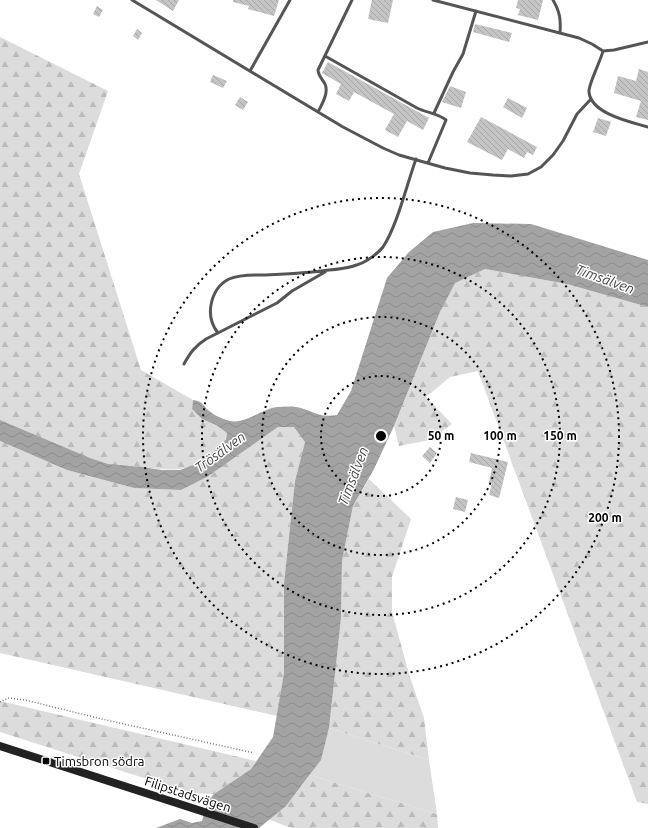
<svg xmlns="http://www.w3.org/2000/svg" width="648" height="828" viewBox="0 0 648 828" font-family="Ubuntu,sans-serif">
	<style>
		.grass { fill: #dcdcdc }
		.forest { fill: url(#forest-firs) }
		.water { fill: url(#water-waves) }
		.building { fill: url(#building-back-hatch) }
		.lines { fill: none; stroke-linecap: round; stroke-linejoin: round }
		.path { stroke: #777; stroke-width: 1.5; stroke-dasharray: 1 2; stroke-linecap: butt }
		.lane { stroke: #555; stroke-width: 3 }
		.secondary { stroke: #222; stroke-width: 8 }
		.ring { fill: none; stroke: #000; stroke-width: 2; stroke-dasharray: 2 4 }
		.poi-dot { fill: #000; stroke: #fff; stroke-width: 1.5 }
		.labels { text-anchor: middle; stroke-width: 3; stroke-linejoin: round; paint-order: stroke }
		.poi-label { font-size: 13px; fill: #000; stroke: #fff; text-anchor: start }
		.street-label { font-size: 13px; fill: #000; stroke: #fff }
		.water-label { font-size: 14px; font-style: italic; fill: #444; stroke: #fff }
		.centre { fill: #000; stroke: #fff; stroke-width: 2 }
		.ring-label { font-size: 12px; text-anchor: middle; font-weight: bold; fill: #000; stroke: #fff; stroke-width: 3; stroke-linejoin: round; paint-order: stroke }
	</style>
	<defs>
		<pattern id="forest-firs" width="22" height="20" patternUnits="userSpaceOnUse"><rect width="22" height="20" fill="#dcdcdc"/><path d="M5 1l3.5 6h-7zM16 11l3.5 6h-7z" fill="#bbb"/></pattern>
		<pattern id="water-waves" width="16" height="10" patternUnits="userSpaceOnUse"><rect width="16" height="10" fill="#a3a3a3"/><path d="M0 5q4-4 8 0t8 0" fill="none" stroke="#8b8b8b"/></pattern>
		<pattern id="building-back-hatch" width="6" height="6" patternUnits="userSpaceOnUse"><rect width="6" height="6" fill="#c4c4c4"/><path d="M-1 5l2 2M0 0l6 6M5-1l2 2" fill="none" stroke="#a7a7a7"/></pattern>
	</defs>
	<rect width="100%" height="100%" fill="#fff"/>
	<path class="grass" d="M329,728L429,760L437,814L310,775L321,759Z"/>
	<path class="forest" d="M0,37L108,91L79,174L141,370L193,400L192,409L202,419L216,425L227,433C226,442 219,447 211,454C188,474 171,470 143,467C131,465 118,467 107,464C93,461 80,454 67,449C45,439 22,430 0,420Z
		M485,269L567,284L648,307V804L637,802L478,371L450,377L426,397L452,424L430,440L399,446L394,426L440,312L455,282Z
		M294,426L305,442L295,481L284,583V673L277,716L0,653V441L67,470L134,488L181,490L207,477L278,427Z
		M369,479L411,519L392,577V612L409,674L424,718L429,760L329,728L341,618L342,561L353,506Z
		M0,701L256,761L251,769L214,794L191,793L0,732Z
		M310,775L437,814L438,828H291L268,819L286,806Z"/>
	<path class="water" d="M473,223L531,224L648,260V307L567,284L485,269L455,283L440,312L394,426L374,469L353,506L342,561L341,618L335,674L329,728L321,760L286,806L259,828H156L180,819L192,823L202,821L208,801L214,794L251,769L273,737L284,673V583L295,481L305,442L294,427H278L207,477L181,490L134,488L67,470L0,441V420L90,458L108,464L143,467L162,470H180L196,464L209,456L219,447L226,439L227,433L216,425L202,419L192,409L193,400C202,401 202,404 208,410C213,415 223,419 230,421C247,424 261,409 277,407C283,407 290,406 296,407C313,410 316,418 337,415L351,391L387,278L409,252L433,232Z"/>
	<path class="building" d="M156,0H179L173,11Z
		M233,0H279L274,16L248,9L249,6L233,2Z
		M372,0H393L388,23L368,19Z
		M518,0H543L538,20L518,15L520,9L516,8Z
		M97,6L103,10L99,17L93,14Z
		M475,24L512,33L509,42L473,32Z
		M137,29L142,33L138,40L133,36Z
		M328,62L429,118L423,130L407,121L398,137L385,130L394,114L354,92L349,101L336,94L341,84L322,73Z
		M639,69L648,72V120L636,117L641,101L614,93L618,76L636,81Z
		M213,75L227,81L223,88L210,82Z
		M450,86L466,92L461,108L442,102Z
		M240,97L248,102L243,110L235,105Z
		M508,98L527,108L522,118L503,107Z
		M481,117L537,147L533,155L527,152L524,158L508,149L502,160L467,142Z
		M598,118L611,122L606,136L593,132Z
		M430,447L437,453L430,463L422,456Z
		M471,453L508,462L499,498L489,495L492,483L489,482L492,468L469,462Z
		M456,497L468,500L465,512L453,509Z"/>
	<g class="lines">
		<path class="path" d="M0,702L8,698L25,700L106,720L254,753"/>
		<path class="lane" d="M132,0L343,127L383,148L399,155L445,168L470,173L493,175L511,176L528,174L541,167L553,155L563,141L577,114L591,99
			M433,0L579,38L592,44L603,51L614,50L648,42
			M553,0C560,12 561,20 560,33
			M603,51C601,60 588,85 589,92C591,114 631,122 648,127
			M325,56L417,108C427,113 437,113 446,120L428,163
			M250,71L290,0
			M318,112C322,104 329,93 325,84C322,79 318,75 318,70L352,0
			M434,113L453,72L463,54L476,11
			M218,333C211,324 209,316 211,305C213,294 219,284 229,279C240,274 254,275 265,275C287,274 308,273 329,270C342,269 358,267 369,259C374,256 379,252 383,247C397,226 407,184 416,159
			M184,364C190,353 195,346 206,339L277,303L292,291L325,272"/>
		<path class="secondary" d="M0,746L254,828"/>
	</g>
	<g class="ring">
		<circle cx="381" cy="436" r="60"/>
		<circle cx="381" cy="436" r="119"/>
		<circle cx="381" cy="436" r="179"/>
		<circle cx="381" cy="436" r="238"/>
	</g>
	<rect class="poi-dot" x="42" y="757" width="8" height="8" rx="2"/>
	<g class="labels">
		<g class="poi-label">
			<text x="54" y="766">Timsbron södra</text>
		</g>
		<g class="street-label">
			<text transform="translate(188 794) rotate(18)" y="5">Filipstadsvägen</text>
		</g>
		<g class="water-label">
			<text transform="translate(605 279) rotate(20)" y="5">Timsälven</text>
			<text transform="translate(220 452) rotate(-36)" y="5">Trösälven</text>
			<text transform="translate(353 476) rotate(-69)" y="5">Timsälven</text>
		</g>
	</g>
	<circle cx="381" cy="436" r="6" class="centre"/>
	<g class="ring-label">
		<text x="441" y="440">50 m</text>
		<text x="500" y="440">100 m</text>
		<text x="560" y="440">150 m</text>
		<text x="605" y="522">200 m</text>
	</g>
</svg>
